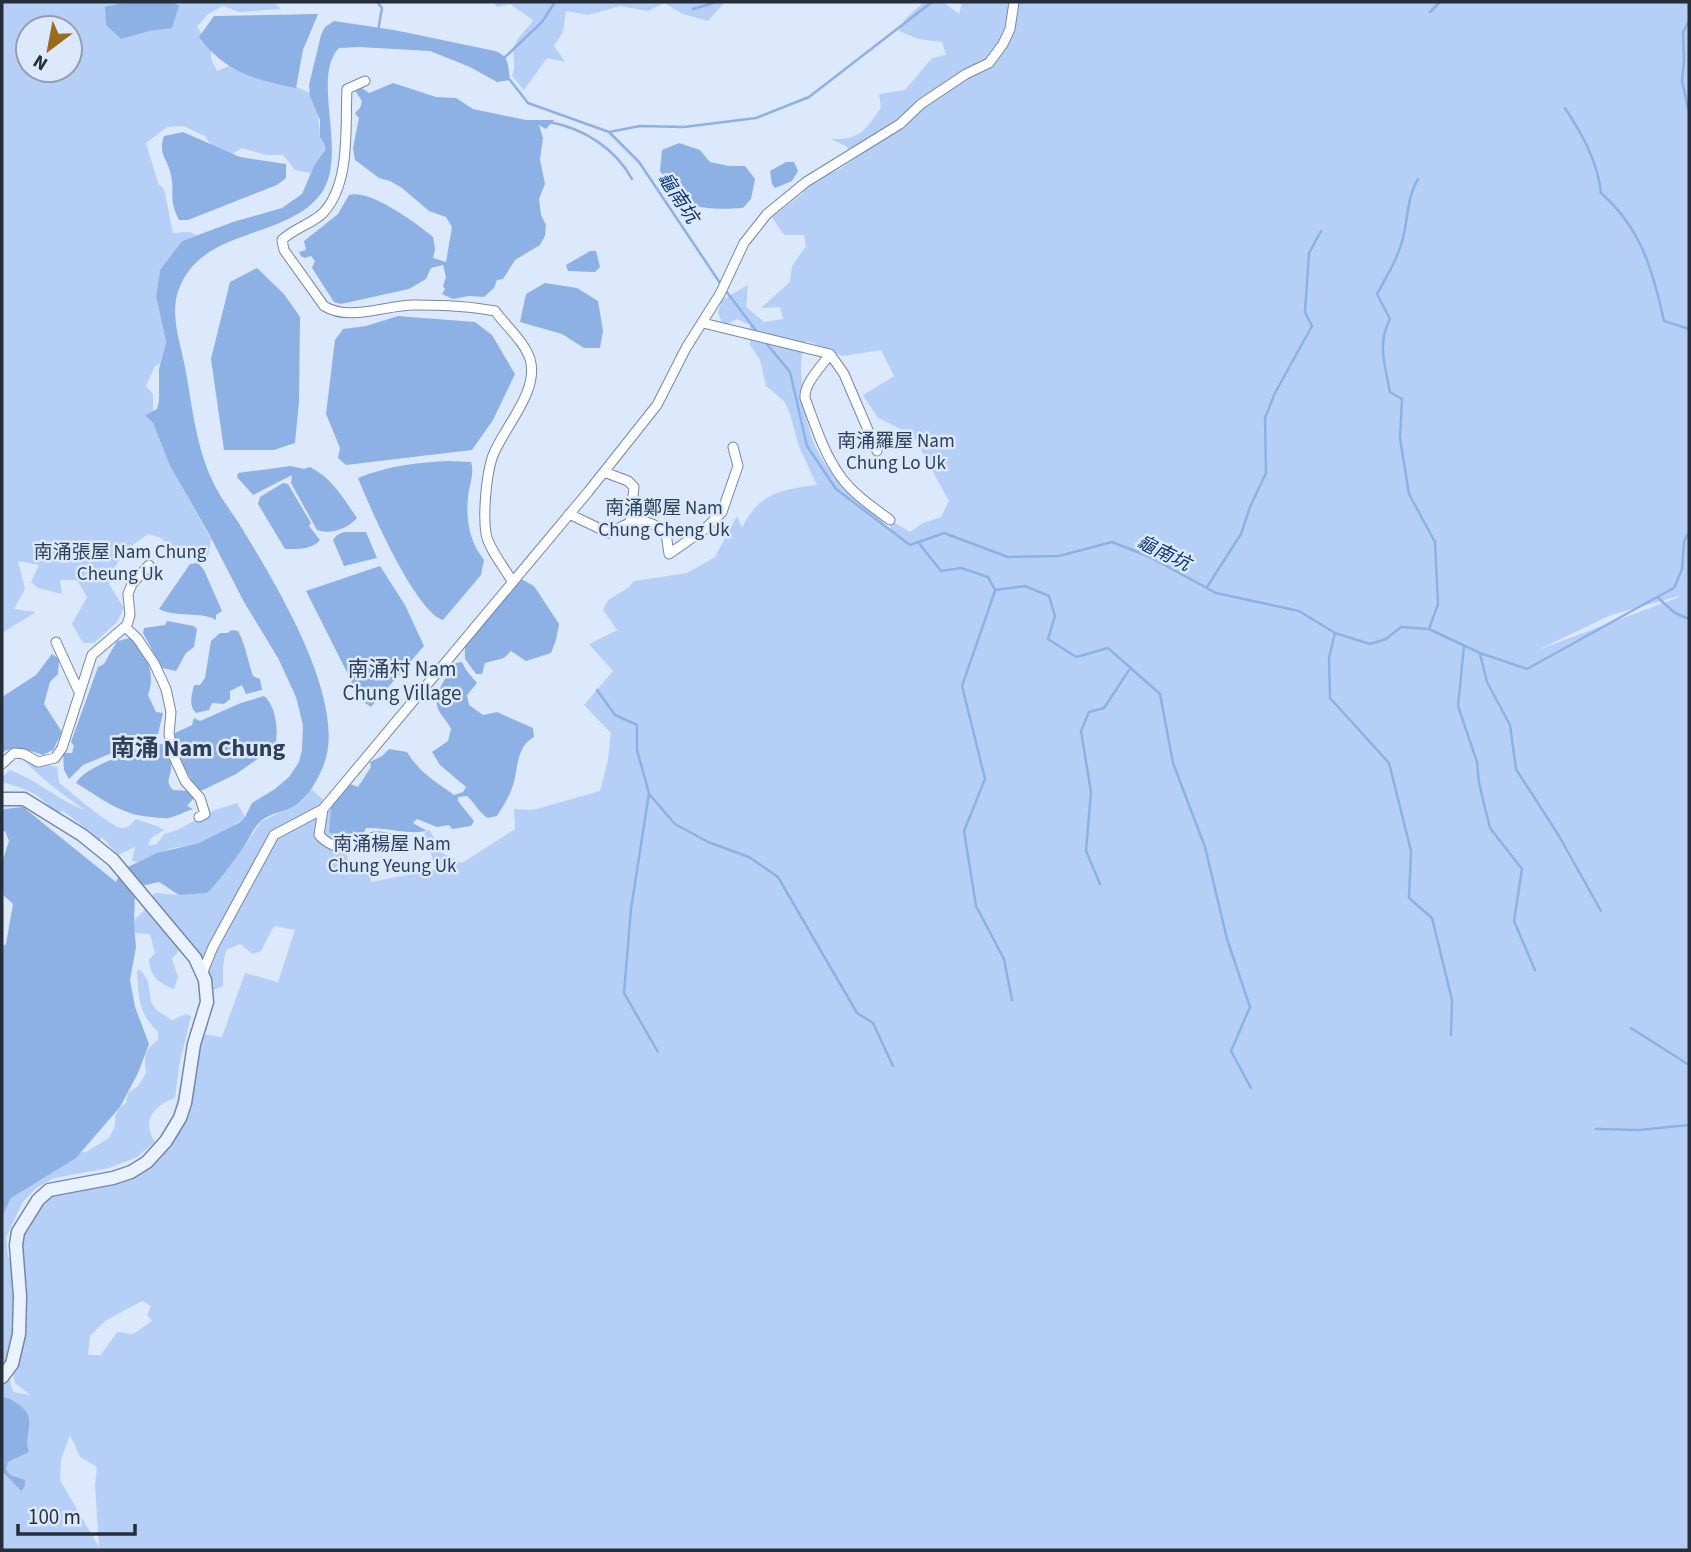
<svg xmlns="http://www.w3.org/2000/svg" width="1691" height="1552" viewBox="0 0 1691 1552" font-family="'Source Sans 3','Noto Sans SC',sans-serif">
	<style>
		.green { fill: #b5cff7; fill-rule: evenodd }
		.water { fill: #8eb1e5 }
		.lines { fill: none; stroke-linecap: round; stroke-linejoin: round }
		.stream { stroke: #8eb1e5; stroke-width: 2.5 }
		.street-casing { stroke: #7588a5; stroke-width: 11 }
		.secondary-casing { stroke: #7588a5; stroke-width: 15 }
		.street { stroke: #fff; stroke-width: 9 }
		.secondary { stroke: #eaf2ff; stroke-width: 12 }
		.labels { text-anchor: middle; stroke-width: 5; stroke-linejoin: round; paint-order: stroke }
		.water-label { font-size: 19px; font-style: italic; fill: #0b3572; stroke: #dce9fc }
		.neighbourhood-label { font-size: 19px; fill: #2f4059; stroke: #dce9fc }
		.quarter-label { font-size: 21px; fill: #2f4059; stroke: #dce9fc }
		.district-label { font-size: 24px; font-weight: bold; fill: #2f4059; stroke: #dce9fc }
	</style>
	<rect width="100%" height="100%" fill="#dce9fc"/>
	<path class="green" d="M2,2H274L281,9L239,12L223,6L208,14L197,27L211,46V59L217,71L234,64L274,77L310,93L318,112L320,137L325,146L323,154L310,173L295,170L283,155H266L242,148L221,161L205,136L183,126L167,127L146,143L158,183L164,189L173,233L189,232L197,235L182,241L160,271L156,296L166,342L160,364L155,366L146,386L153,394V412L147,413L153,423L170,466L211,539L208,557L202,565L192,549L179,555L161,538L148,534C126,549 116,558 109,584L124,608L117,622L94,643H83L72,624L87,597L77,580H60L62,594L38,588L31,582L39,565L18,561L25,589L14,609L36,612L2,633ZM28,28H70V70H28Z
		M493,2H729L724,3L708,21L683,14L664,3L648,11L620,6L588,15L566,11L563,32L554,46L565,62L547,58L524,90L512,76C517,63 512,60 514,49C515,38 528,29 533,20L510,4L497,7Z
		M924,2H943L959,14L962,2H1689V1550H2V1381L9,1378L13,1392L30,1395L15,1383L9,1361L2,1367V1215L12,1194L70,1153L86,1152L109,1138L115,1126V1116L120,1107L126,1103L128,1093L138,1086L146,1073C144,1058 144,1049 158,1040V1032C137,1011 139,998 137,971L141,970L148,981L151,1002L156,1010L172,1020L186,1014L191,1016L179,1066L175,1098C154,1105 141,1121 155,1142L137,1157L109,1168L54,1178L36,1188L22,1203L6,1238L8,1258L12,1256L34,1197C63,1189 136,1173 155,1151C177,1125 184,1066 190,1032L222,1037L245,973L278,982L295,930L274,926L261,951L252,954L240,944L226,950L223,966V986L214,990L201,970L182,947L172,959L178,977L174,989C159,984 150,976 149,960L155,953L150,934L134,933V920L144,911L154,893L179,895L207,893L244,847L261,822L303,800L311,789L331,806L330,832L343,839L351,872L371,873V882L436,869L424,833L429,830L438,844L436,850L462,863L515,829L514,809L533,810L600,791L608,760L611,733L584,705L613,671L589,644L617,630L603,610L608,600L628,588L634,581L687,573L715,557L737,516L742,528C758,493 783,489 817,485L799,447L790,414L784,401L766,386L760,360L750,345V325L737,319L723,326L718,312L722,300L748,285L746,307L764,322L783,319L780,307L761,308L790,282L792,266L806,246L804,235H784L772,217L803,193L811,171C833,178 840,169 858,156L844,145L831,139C861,140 865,130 881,108L879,94L905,90L932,58L946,55L942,42L918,39L899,31L905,19ZM807,341L843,356L881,350L894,376L863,395L878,418L913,435L949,501L941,517L923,523L910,532L890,520L891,530C869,508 836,483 820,456C808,435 803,407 802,383C801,368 799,355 807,341ZM1679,596V597L1538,650L1611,615ZM142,1301L151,1306L147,1315L152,1321L133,1334L117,1332L101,1355H88L90,1336L105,1321ZM70,1435L80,1457L97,1467L95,1485L99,1547L60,1480L61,1460Z
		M22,759L57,767L59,783C70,791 112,828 122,828C128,829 132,823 136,819L157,826L164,830L151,838L148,846L157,844L164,834L177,830L215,810L237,803L245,817L231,828L199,843L169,849L139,862L132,861L135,847L118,855L102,837L93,853L78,839L93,834L63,811L54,813C41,793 24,789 2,782V777L10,770C37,780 58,800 84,810L48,783Z"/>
	<path class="water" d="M126,2H173L179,6L172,28L149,31L121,39L106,25L105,7Z
		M318,14L303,50L296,88C255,80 225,72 199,37L214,16Z
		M334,21L394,30L495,51C510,56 508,67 510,80L497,82L470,67L430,51L359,47L339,48C310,77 350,157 320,195C286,238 211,228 183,280C168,307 178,334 184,362C192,402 195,443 212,480C220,498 233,513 243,530C275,583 348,701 324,764C319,778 308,798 294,806C284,812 270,813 261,821C253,828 249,840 243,848C232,863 220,880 207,893L179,895L159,882L141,886L135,893L134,923L136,947L130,980L135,1007L149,1044L138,1073L120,1107L76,1158L11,1198L2,1216V947L6,944L13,904L2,894V863L9,841L5,831L2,832V811L4,809L23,807L116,882L121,872L128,867L157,853L199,843L239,823L245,817L252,803L275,789L289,777L299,762L302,750L303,725L296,697L278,658L244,602L209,534L170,466L153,423L145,415L157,409L159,401V369L166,342L156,296L160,270L182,241L233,222L282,208L302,194L314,166L325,150V146L320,137V120L310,96L309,85L321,35L325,27Z
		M393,83L436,97L456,98L473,109L526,120H554L546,129L539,125L543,138L540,160L545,184L539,199L541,215L546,225L545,236L540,245L515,260L503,279L497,280L494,288L484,297L469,296L453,299L442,294L445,289L443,286L446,277L443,265L431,268L426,279L409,289L341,304L334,302L312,268L315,261L311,256L305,258L301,256L299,252L306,250L304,241L338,214L349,195C370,189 416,223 433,237L435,249L433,258L446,262L452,227L446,217L429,211L402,188L390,181L379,178L355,160L353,148L359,118L355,113L360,108L362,101L354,89L359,86L369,93Z
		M183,132L240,157L286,164V178L277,185L188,220H179C168,198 175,195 171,175C167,157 158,156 164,136Z
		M679,143L700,150L710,162L729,166H745L755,179L751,199L743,208C723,209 697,211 681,199C673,193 666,179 660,171L662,150Z
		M786,162H794L798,171L792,181L775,188L772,184L770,171Z
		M590,251H596L600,267L595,272L568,271L566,265Z
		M257,268L284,294L300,317L299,402L295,443L274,450H224L211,359L230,282Z
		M545,283L577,288L598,301L603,331L600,348H584L562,334L520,322L526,294Z
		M398,316L475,322L492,335L515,374L493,420L472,450L346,465L338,458L340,448L326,414L335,340L343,329L366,326Z
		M450,461L471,462C474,471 471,481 469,490C465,515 468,540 484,560L481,575L443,620C415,611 370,508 358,478C388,466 417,462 450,461Z
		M291,466L304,469L310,467C332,478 343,498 357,518C347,529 331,535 317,530L291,483L292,475L253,495L237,477L238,473Z
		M283,483L288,484L311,523L309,526L320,540C312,550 296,549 285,549L258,504L260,497Z
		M344,532H366L377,558L344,566L333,540L337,535Z
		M198,563L204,570L222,611L216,615V620C202,611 176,618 159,609L190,564Z
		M380,566L405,605L424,646L371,707L361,700L306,591Z
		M521,579L534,586L559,624L556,640L551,653L526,661L511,651L504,658L485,663L482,674H476L465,659V639L513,585Z
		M167,621L194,626L197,629L194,647L186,653L176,671L162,668L143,633L144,628L165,625Z
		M232,630L238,631C245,643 248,662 253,676L260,679L262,690L246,694L242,685L230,691V699L224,704L212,703L209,710L196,713C188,705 192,695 194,685H200L205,678L211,641L220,633H227Z
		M130,638C147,652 156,674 148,695L156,712L163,713L158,734L83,765L69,779L64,770L63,753H72L74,746L71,742L98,667L104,664L117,641Z
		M52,654L59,659L58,674L50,682L44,704L62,732L53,750L43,755C29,751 15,744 2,753V697L36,675Z
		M462,662L466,670L477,683L467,695L469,705L483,715L497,712L533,728L534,737C514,748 519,773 511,791C507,800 502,808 497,816L488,818C480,814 475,803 467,796L458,797V801L474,821L471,826L452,829L449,825L437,827L417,819L413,823L427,831C406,835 387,827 366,828L362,837L358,834L343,839L329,832L331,806L350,784L358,787L371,767L370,762L382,756L389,749L407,752C419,772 436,782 454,795L463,792L466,787L440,765L432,752L448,741L451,729C448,722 441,716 438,709C432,694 448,675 456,663Z
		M264,696C277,706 280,737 273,751L263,750L259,754V758L236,774L203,790H199C188,778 174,749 175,733L192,725L194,718L200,721L241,703Z
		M155,743L167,745C168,752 172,761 171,769C170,779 165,781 173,790L190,791L194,798L187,806L193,809C186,811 175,817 168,818C163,819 156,817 151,817C121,815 101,798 76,783C85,766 136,750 155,743Z
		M2,1397C9,1398 12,1400 18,1404C40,1418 22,1434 29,1452L8,1462L6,1469L10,1475L25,1480V1486L21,1491L2,1471Z"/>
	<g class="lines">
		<path class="stream" d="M377,2L382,8L378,31
			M693,9L716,2
			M1430,12L1440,2
			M1689,21L1683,32L1684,61L1682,81L1689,113
			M503,59L542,22L555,2
			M510,80L528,103L609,132L640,126L684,127L756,118L809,97L932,2
			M1565,108C1582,134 1598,162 1601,193C1641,228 1653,271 1664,321L1689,329
			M549,122C583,128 615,148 632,179
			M609,132L639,162L720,283
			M1418,179C1407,197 1408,219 1403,238C1398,258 1387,276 1377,294L1390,319C1377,343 1385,366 1390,392L1402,399L1400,438L1409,494L1435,542L1438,604L1429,629
			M726,291L757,332
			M766,343L790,372L807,446L836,489L910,545L944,533L1008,557L1059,556L1112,542L1150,557L1216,593L1299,611L1335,633L1370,644L1386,639L1401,627L1429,629L1480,653L1527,669L1657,597L1675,613L1689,619
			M918,542L941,571L961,568L988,577L995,590L1025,586L1049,596L1055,616L1048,639L1076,657L1108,648L1160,694L1173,763L1205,847L1227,939L1250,1007L1231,1051L1251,1088
			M1207,587L1241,534L1250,507L1266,473L1265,418L1275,393L1312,326L1305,312L1309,253L1321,231
			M995,591L962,686L985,779L964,831L976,906L1004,959L1012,1000
			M1657,597L1674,588L1682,569L1684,541L1689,533
			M1335,633L1329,658L1330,698L1389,763L1411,851L1409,898L1432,918L1452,1000L1451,1035
			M1464,646L1458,706L1477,762L1479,783L1490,828L1522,869L1514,921L1535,970
			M1480,654L1487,682L1510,725L1516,769L1559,836L1601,911
			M597,690L615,715L637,725V750L649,793L631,909L624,993L658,1052
			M650,795L675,824L708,842L749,857L778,877L857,1013L873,1023L893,1066
			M1100,884L1086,851L1091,792L1081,731L1089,712L1104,708L1131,667
			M1631,1028L1689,1065
			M1596,1129L1639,1130L1689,1125"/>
		<defs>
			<path id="street" d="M365,81L347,89C345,128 351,183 323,213C312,224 294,228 282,240L284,250L324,306C350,322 385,305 414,305C440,305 469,306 495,311C506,326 524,341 530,359C540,392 502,429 492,458C486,477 483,515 486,534C489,549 504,567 512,581
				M703,323L830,354L844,374L877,451
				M830,354C822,366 804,383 805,398C815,425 824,454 841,477C853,494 873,507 890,520
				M604,472L628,481L634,487L630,522
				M569,514L609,533C632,521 644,514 666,533L669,554L706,528L722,512L738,466L733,447
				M125,627L137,638L154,663L166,689L171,712L169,734L174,757L185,781L200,798L205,814L199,817
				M56,642L79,692
				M2,764L14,753L24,754L38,762L55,758L62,748L92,655L127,625L130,615L128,594L132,584L149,565
				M323,809L319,835C329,846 345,852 360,844C365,842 369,838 375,837C384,836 395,840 403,842
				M202,974L213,947L274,835L323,809L588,492L657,405L686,348L720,294L744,243L767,214L806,182L900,124L921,104L966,74L989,63L1003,44L1010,29L1014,2"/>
			<path id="secondary" d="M2,799H24L82,835L113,860L195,958L205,980L207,1002L194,1044L185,1103L180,1118L166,1141L147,1162L131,1172L113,1178L49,1190L38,1200L18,1232L16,1245L20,1296L19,1334L12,1364L2,1377"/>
		</defs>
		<use href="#street" class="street-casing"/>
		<use href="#secondary" class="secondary-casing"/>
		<use href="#street" class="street"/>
		<use href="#secondary" class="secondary"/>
	</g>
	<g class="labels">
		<g class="water-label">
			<text transform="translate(679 197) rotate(56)" y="7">龜南坑</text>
			<text transform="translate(1164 552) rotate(26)" y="7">龜南坑</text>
		</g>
		<g class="neighbourhood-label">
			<text x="896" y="447">南涌羅屋 Nam<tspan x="896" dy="22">Chung Lo Uk</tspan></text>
			<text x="664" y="514">南涌鄭屋 Nam<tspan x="664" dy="22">Chung Cheng Uk</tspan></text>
			<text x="120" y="558">南涌張屋 Nam Chung<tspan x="120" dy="22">Cheung Uk</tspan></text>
			<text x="392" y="850">南涌楊屋 Nam<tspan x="392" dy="22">Chung Yeung Uk</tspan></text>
		</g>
		<g class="quarter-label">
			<text x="402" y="676">南涌村 Nam<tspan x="402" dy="24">Chung Village</tspan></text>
		</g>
		<g class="district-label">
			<text x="198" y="756">南涌 Nam Chung</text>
		</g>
	</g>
	<rect width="1691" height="1552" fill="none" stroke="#262e3a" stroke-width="7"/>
	<g transform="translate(49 49) rotate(212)"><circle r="33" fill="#dce9fc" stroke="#939eae" stroke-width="2"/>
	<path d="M0-5L12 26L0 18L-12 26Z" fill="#9a6b1c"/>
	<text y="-10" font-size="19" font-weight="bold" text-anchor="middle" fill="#262e3a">N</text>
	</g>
	<path d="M18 1524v10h117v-10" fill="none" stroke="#262e3a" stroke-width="3.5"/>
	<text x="28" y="1524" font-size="21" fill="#262e3a" stroke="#dce9fc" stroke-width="5" paint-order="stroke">100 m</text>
</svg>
